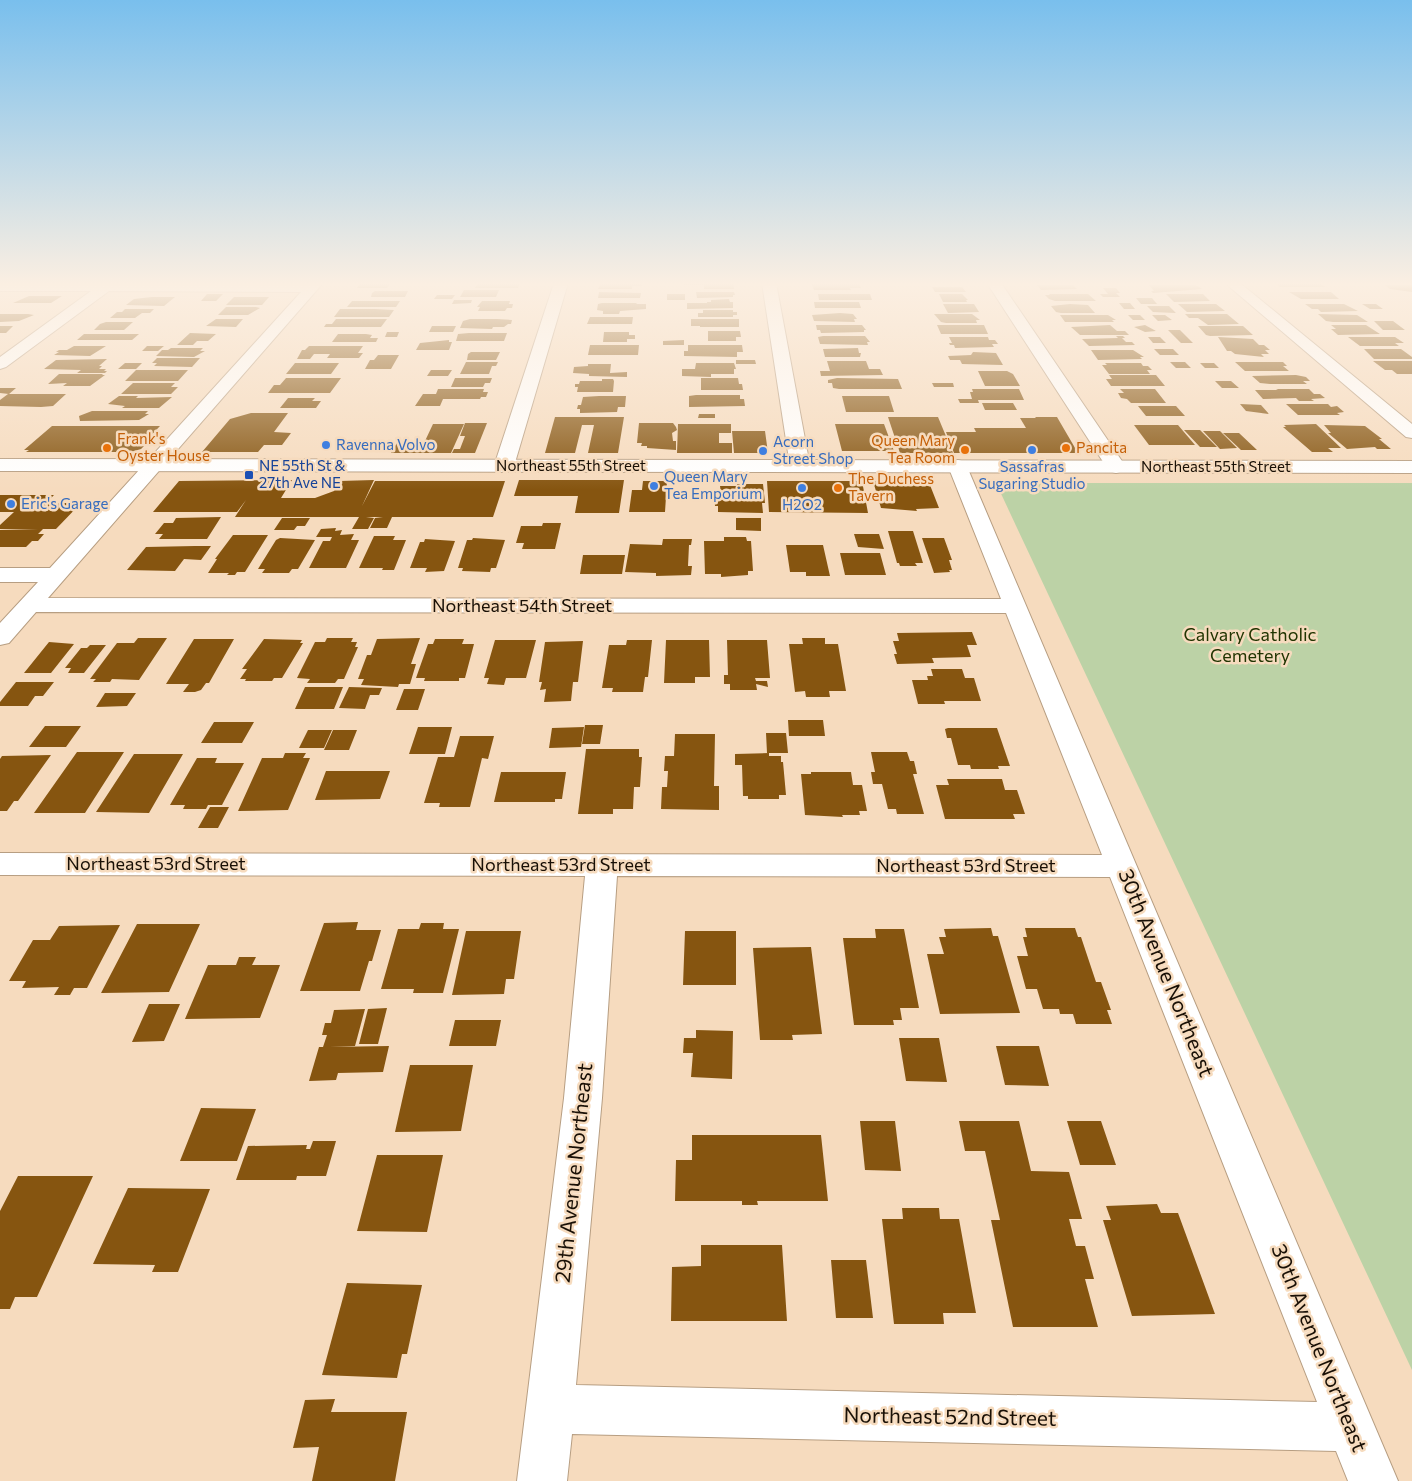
<svg xmlns="http://www.w3.org/2000/svg" width="1412" height="1481" viewBox="0 0 1412 1481" font-family="Commissioner,sans-serif">
	<style>
		.green { fill: #bcd2a6 }
		.building { fill: #865510 }
		.lines { fill: none; stroke-linecap: round; stroke-linejoin: round }
		.minor-casing { stroke: #b79e82; stroke-width: 2 }
		.major-casing { stroke: #b79e82; stroke-width: 2 }
		.minor { fill: #fff; fill-rule: evenodd }
		.major { fill: #fff; fill-rule: evenodd }
		.shop-dot { fill: #3f7fe0; stroke: #f6dbbe; stroke-width: 2 }
		.food-dot { fill: #e8710a; stroke: #f6dbbe; stroke-width: 2 }
		.transit-dot { fill: #1a4fb4; stroke: #f6dbbe; stroke-width: 2 }
		.labels { text-anchor: middle; stroke-width: 5; stroke-linejoin: round; paint-order: stroke }
		.far-food-label { font-size: 15px; fill: #c56008; stroke: #f6dbbe; text-anchor: start }
		.far-shop-label { font-size: 15px; fill: #366cbe; stroke: #f6dbbe; text-anchor: start }
		.far-transit-label { font-size: 15px; fill: #164399; stroke: #f6dbbe; text-anchor: start }
		.far-street-label { font-size: 15px; fill: #191006; stroke: #f6dbbe }
		.street-label { font-size: 18px; fill: #191006; stroke: #f6dbbe }
		.park-label { font-size: 18px; fill: #213502; stroke: #f6dbbe }
		.near-street-label { font-size: 21px; fill: #191006; stroke: #f6dbbe }
	</style>
	<rect width="100%" height="100%" fill="#f6dbbe"/>
	<path class="green" d="M996,483H1412V1370Z"/>
	<path class="building" d="M360,283H391L387,288H357Z
		M478,283H520L518,288H475Z
		M601,283H642V286H632V289H598Z
		M683,283H733L734,289H704V285H683Z
		M811,283H859L861,288H850L851,290H814Z
		M1275,283H1318L1326,287H1280Z
		M1037,285H1073L1077,289L1041,290Z
		M1149,285H1193L1198,286L1202,289L1153,293L1151,291H1154Z
		M1385,285H1412V292L1390,289Z
		M932,287H962L966,292H935Z
		M1103,288H1116L1120,293H1116L1120,297H1103L1100,294H1108Z
		M464,290H499L496,297H460Z
		M375,291H408L405,297H371L372,293Z
		M599,292L641,293L640,298H598Z
		M696,292H734L735,295H733V297L697,298Z
		M1289,292H1331L1339,299H1301Z
		M207,294H223L216,301H201Z
		M667,294H685V300H667Z
		M818,294H870L872,300H819Z
		M939,294H962L968,300H966L967,302H943Z
		M1049,294H1088L1096,301H1055L1049,299L1045,295H1050Z
		M1166,294H1203L1210,301L1174,302Z
		M437,295H455L452,299H434Z
		M29,296H62L51,303H13Z
		M152,297H175L164,306L126,305L134,299Z
		M234,297H269L262,305H226Z
		M1136,298H1152L1157,304H1141Z
		M729,299L730,302H733V308L687,309V303H707V302H711V300Z
		M454,300H472L471,303L452,304Z
		M352,301H400L396,307H347Z
		M482,301H510L509,304H513L512,308H507L505,311H478L480,307H477Z
		M814,302H859L861,308H815Z
		M602,303H637L636,304H646V309L620,311L619,314H603V311L597,310L598,304Z
		M1119,303H1130L1135,309H1124Z
		M943,304H974L979,312L948,313Z
		M1070,304L1088,305L1095,313H1061L1056,312L1051,306Z
		M1178,304H1216L1225,311L1187,312Z
		M1305,304H1344L1358,311L1321,312L1318,309H1312Z
		M1362,304H1376L1383,309H1370Z
		M1147,306H1169L1176,313L1153,312Z
		M226,307H256L260,308L248,315H218Z
		M125,309H154L150,313H142L135,318H110L117,312H122Z
		M340,309H375L394,310L389,317H334Z
		M703,310H733V312H737V315H733V317H698V313H703Z
		M840,313L853,314L857,319H854L855,322L814,321L812,315Z
		M0,314H28L34,315L19,321L0,322Z
		M934,314H972L980,320H976L977,323H946L941,322Z
		M1185,314H1227L1239,324L1208,325L1198,318H1189Z
		M1318,314L1357,315L1368,322H1333L1326,321Z
		M1060,315H1108L1116,320H1112L1114,322H1065Z
		M1128,315H1140L1145,320H1133Z
		M1152,315H1165L1172,320L1158,321Z
		M590,317H633L632,324H587Z
		M216,319H243L236,327L206,326Z
		M336,319H387L381,327H324L326,324H332Z
		M470,319H497L512,320L511,324H508L504,327H493L492,329L460,328L463,321Z
		M691,319H739V327H700V326H691Z
		M1374,321H1393L1405,330H1383Z
		M106,322H133L124,330H94L100,324Z
		M816,325H862L866,330H864V332L821,333L820,330H817Z
		M937,325H984L988,334H941Z
		M1110,325L1117,331H1125L1129,335H1080L1071,327Z
		M1145,325L1156,331L1145,332L1134,327Z
		M1331,325H1366L1380,334L1338,335L1331,329H1336Z
		M0,326H13L6,333H0Z
		M432,326H456L453,332H429Z
		M1198,326H1243L1253,335L1210,336L1206,335Z
		M1168,330H1180L1193,343H1181Z
		M708,331H740L741,337H736V341H708Z
		M387,332H399L397,337H385Z
		M604,332H629V335H635V339H627V342H603Z
		M190,333L216,334L208,341H197L193,345H177Z
		M469,333H507L504,341H456L458,334Z
		M84,334H139L132,340H77Z
		M338,334H366L372,335L370,338H378L376,342H332Z
		M823,336H865L870,342H867L868,345L820,344L818,337Z
		M1116,336H1123L1125,338H1122L1126,342H1132L1135,345L1089,346L1082,339L1118,338Z
		M949,337H988L989,340H995L998,344H992L994,347L955,348L954,345H950L949,343H952Z
		M1148,337H1160L1166,343H1153Z
		M1218,337L1253,339L1259,345H1264L1270,350H1265L1269,354H1261L1264,357L1235,354L1231,351H1227Z
		M1348,337H1395L1404,343H1395L1399,346H1360Z
		M449,340V342H452L449,350H416L420,343Z
		M684,340V345H663V341Z
		M590,345H639L638,355H588Z
		M688,345H742L743,352H737V357L684,356V351H688Z
		M74,346H106L90,356L54,355L59,352H56L59,350H67Z
		M147,346H164L158,351H142Z
		M309,346H363L358,353H363L359,358H327L330,354H314L310,359H297L302,350H305Z
		M171,348H203L200,351H205L194,357L156,356L162,350H168Z
		M858,348L859,353H861L860,357H825L823,349Z
		M1154,349H1173L1179,355H1160Z
		M1364,349H1401L1412,357V359H1374Z
		M1091,350H1133L1144,357H1140L1142,359L1098,360Z
		M471,352H500L496,360H467L468,354Z
		M973,352L996,353L1003,365L962,364L960,360H950L948,356L971,355Z
		M378,355H399L391,369H365L370,360H374Z
		M157,358H200L192,367L154,366L157,363H152Z
		M107,359L99,366H102L99,369H106L104,371H107L105,373H77L81,370L44,369L56,360Z
		M736,360H755L756,364H736Z
		M827,361H866L869,369H880L883,375L821,376L820,371H830Z
		M1373,361H1412V374H1397L1392,370H1385Z
		M466,362H498L496,366H492L489,374H460Z
		M1170,362H1185L1191,368H1176Z
		M1235,362H1283L1287,366H1283L1289,371H1245Z
		M125,363H142L136,369H118Z
		M295,363H339L331,374H286Z
		M696,363H734L736,369H734V374H711V377L682,376V369H695Z
		M1105,363H1141L1143,366H1148L1152,370H1147L1150,374H1109L1102,365H1107Z
		M1200,363H1214L1219,368H1205Z
		M588,364H611L610,373L627,372V377L589,376V374L573,373L574,367L588,366Z
		M136,370H188L178,381H125Z
		M431,370H452L448,376H427Z
		M978,371H1007L1013,374L1020,386H985Z
		M59,374H103L102,375H105L90,386H63L67,383L48,384Z
		M1109,375H1156L1165,386H1111L1106,379H1112Z
		M1296,375L1306,377L1310,381H1303L1307,384H1270L1260,383L1252,376Z
		M286,378H341L330,393H268L274,385H280Z
		M455,378H492L490,383H485L483,387H451Z
		M701,378H738L739,384H742L743,390H701Z
		M837,378L898,379L902,389H839L833,388L832,383H828V380Z
		M602,379H613L614,381L613,392H577L578,387H575V384H579L580,381H602Z
		M1215,381H1231L1239,388H1222Z
		M133,383H175L171,387H178L171,394H121Z
		M932,383H953L954,387H934Z
		M0,388H16L9,394L0,393Z
		M438,389H484L483,392H488L486,397H481L480,399H443L440,406H415L423,394H436Z
		M972,389H1019L1024,400H978L979,403H960L958,399H972L970,392H973Z
		M1120,389H1155L1166,403H1131L1127,399L1121,398L1118,393H1124Z
		M1276,389H1309L1314,394H1320L1325,398L1311,399L1314,401H1299L1296,398L1263,399L1255,390H1278Z
		M8,394H66L53,406L41,407L0,406V400Z
		M696,395H740V399H744L745,406L689,407V396Z
		M119,396H138L136,398L172,397L159,408H122L125,406L108,404Z
		M599,396H626L625,407H618L617,412L580,413V409H577L578,405H581L583,397Z
		M842,396H889L894,412H846Z
		M288,398H315L312,401H321L316,408H280Z
		M982,403H1013L1017,410H985Z
		M1240,404L1261,405L1269,414L1246,411Z
		M1286,404H1328L1331,407L1337,406L1344,412L1337,413L1340,415H1298Z
		M1138,406H1176L1185,416H1146Z
		M92,411H148L145,414H149L139,420L80,421L79,416Z
		M251,413H288L274,432L291,433L282,445H264L258,452H202L230,419Z
		M699,414H715V418H698Z
		M555,417H624L618,453H588L594,425H582L575,453H545Z
		M888,417H938L953,453H900Z
		M1035,417H1057L1078,453H954L946,432H976L974,428H1026L1020,418H1036Z
		M465,423H487L475,453H452L454,449H460L465,436H460Z
		M639,423H673L676,427L677,430L672,433L673,441H676V450L647,448V446H641L642,443H637Z
		M433,424H464L451,453H391L398,441H425Z
		M678,424H731V433H719V443H732V453H677Z
		M835,424H884L894,451H842Z
		M1316,424L1341,448H1328L1333,452H1312L1283,427H1286L1284,425Z
		M1134,425H1178L1195,445H1149Z
		M1324,425L1365,426L1382,439H1379L1391,449H1377L1375,447L1347,449L1328,433H1331Z
		M52,426H160L144,443H147L141,449L131,452H26L29,450H24Z
		M1184,430H1200L1217,447H1200Z
		M732,431H765L768,453H734Z
		M1203,431H1220L1237,448L1220,449Z
		M1223,433H1239L1257,450H1241Z
		M292,480L281,498H315L334,491L340,481L374,480L362,506L375,481H505L493,517H392L387,528H370L375,518L383,517H366L374,518L368,529H352L359,517H235L246,500L237,512H153L179,481Z
		M519,480H624L619,513H575L578,496H514Z
		M928,480L939,508L916,509L917,511L881,508L873,481Z
		M643,481H667L665,512H629L632,490H642Z
		M767,481H862L868,513L769,512Z
		M737,484H763L765,503H762L763,513L718,512V506H715L714,493H721L720,486H737Z
		M0,495H54L49,500H55L52,503H81L56,529H43L38,534H44L38,541H32L26,547H0V530L38,529H0V525L14,512H0Z
		M221,517L207,539H159L163,534H155L164,523H173L176,518Z
		M282,518H310L305,526H297L294,530H274Z
		M736,518H761V531L736,530Z
		M543,523H561L555,549H522L524,543H516L521,526H542Z
		M336,528L335,531L342,530L340,535L354,534L351,540H359L346,568H309L323,541H330L332,537H316L321,529Z
		M888,531H913L923,563H915L917,566H900L899,563H897Z
		M854,534H879L884,549L858,547Z
		M233,535H268L245,572H237L235,575H227L229,573H208L217,559H215Z
		M374,536H395L393,540H406L394,570H382L383,568H359Z
		M724,537H746L747,541H751L753,571H748V575L721,577V574H705L704,541H724Z
		M280,538L315,540L298,569H292L289,573H262L265,569H258L276,540Z
		M473,538L505,540L496,568H491L490,572L462,571L463,568H458L467,540H472Z
		M922,538H944L952,560H949L952,570H949L950,572L934,573Z
		M425,539L455,541L444,571L425,572L427,568H410L420,542H424Z
		M663,539H692L691,545H689L688,566H692L691,575L656,576V573L625,572L630,544L662,545Z
		M786,545H823L830,576H806V572H790Z
		M195,546H211L201,560L184,559L175,571L127,570L146,547Z
		M840,553H880L886,575H845Z
		M583,555H625L622,574H580Z
		M972,632L977,645H967L971,657L932,658L934,663L897,664L894,654H897L893,641H899L897,633Z
		M138,638H167L139,680L112,679L110,682H93L96,679H90L117,643H134Z
		M327,638H353L351,642H357L355,647H358L344,679H338L335,683H307L310,679L297,678L315,642H325Z
		M420,638L411,664H416L410,684H399L398,687L361,685L364,679H358L367,655H371L377,639Z
		M802,638H825V644H838L846,691H829L830,697H806L805,691L795,692L789,644H803Z
		M194,639H234L209,683H206L201,690L195,692H183L189,684H166Z
		M264,639L302,640L300,643H303L282,678H274L272,681H245L246,679H240L247,669H242Z
		M435,639H464L462,644H474L465,678H459V681H424L425,678H416L428,644H433Z
		M495,640H536L526,678H506L504,685L487,684L489,678H484Z
		M627,640H652L648,677H645L643,692H612L613,688H602L609,645H626Z
		M666,640H709L710,677H695V683H664Z
		M727,640H767L770,678H755L756,681H767L768,687L756,684L757,690H730V684H724V675H728Z
		M583,641L578,682H573L571,701L544,702L546,689L540,690L542,682H539L545,642Z
		M49,642L74,644L51,673H24Z
		M90,645H106L84,673H68L71,668H65L81,648H87Z
		M931,669H962L965,678H974L981,701H944L945,704H918L912,680H928L927,676H933Z
		M16,682H54L43,696H35L28,706H0V702Z
		M305,687H343L334,709H295Z
		M349,687L382,688L379,695H370L365,709L339,708Z
		M404,689H425L418,710H396Z
		M105,693H136L127,706L96,707Z
		M788,720H823L825,736H789Z
		M214,722H254L242,743H201Z
		M585,725H603L600,744H582Z
		M45,726H81L66,747H29Z
		M418,727H452L445,754H409Z
		M584,727L581,747L549,748L552,728Z
		M948,728H997L1010,766H998L999,769H971L970,765H958L951,738H947L945,729Z
		M308,730H332L324,748H299Z
		M333,730H357L349,750H324Z
		M766,733H786L788,753H767Z
		M675,734H715L714,786H719V810L661,809L662,787H667L668,771H664L665,756H674Z
		M460,736H494L488,759L482,758L470,807H439L440,803H424L438,757H454Z
		M586,749H639V757H642L640,787H634L633,809H613V814H578Z
		M77,752H124L85,813H34Z
		M871,752H907L910,761H914L917,774H913L924,814H897L896,809H888L882,784H873L871,772H875Z
		M285,753H306L303,758H310L288,810L238,811L262,758H283Z
		M769,753V756H781V762H783L786,795H779V799H748V796H743L742,765H735V754Z
		M134,754H183L149,813L96,812Z
		M51,755L18,801H14L7,811H0V759L2,756Z
		M197,758H217L215,763H244L222,805H208L206,809H183L185,805H170Z
		M326,771H390L380,799L315,800Z
		M501,772H566L562,799H555V802H494Z
		M811,772H851L853,785H862L867,811H859L860,815H842L843,817L805,815L801,774H811Z
		M947,779H1002L1005,790H1017L1025,814H1013L1015,819H945L936,785H949Z
		M210,807H229L218,828H198Z
		M358,922L356,930H381L372,961H369L360,991H300L324,923Z
		M421,923H444L443,929H459L443,993H413L414,989H381L398,929H419Z
		M137,924H200L169,992L101,993Z
		M120,925L87,988H74L70,995H54L59,987L22,988L26,981H9L33,940H50L59,926Z
		M991,928L993,936H998L1020,1013L940,1014L927,954H944L939,937H946L944,929Z
		M1025,928H1075L1078,937H1081L1096,982H1101L1111,1010H1107L1112,1024H1076L1073,1014H1060L1059,1009H1043L1037,989H1026L1017,956H1028L1023,937H1027Z
		M875,929H904L919,1008H900L902,1020H893L894,1025H854L843,938H876Z
		M466,931H521L514,979H506L504,994L452,995Z
		M685,931H736V985H683Z
		M811,947L822,1034L792,1035L793,1040H760L753,948Z
		M239,957H256L252,965H280L260,1018L185,1019L208,965H236Z
		M149,1004H180L164,1041L132,1042Z
		M387,1008L378,1044H359L368,1009Z
		M365,1009L355,1046L330,1047L389,1046L383,1072L338,1073L336,1080L309,1081L319,1047H323L327,1035H322L325,1023H331L334,1010Z
		M455,1020H501L496,1046H449Z
		M696,1030L733,1031L732,1079L691,1077L693,1053H683L684,1038H696Z
		M899,1038H939L947,1082L906,1081Z
		M996,1046H1039L1049,1086L1005,1085Z
		M410,1065H473L461,1131L395,1132Z
		M201,1108L256,1109L237,1161H180Z
		M860,1121H895L901,1171L865,1170Z
		M959,1121H1019L1031,1171L1069,1172L1082,1219H1069L1076,1246H1085L1094,1279H1085L1098,1327H1013L991,1220H1000L985,1151H965Z
		M1067,1121H1101L1116,1165H1080Z
		M692,1135H821L828,1201H757L758,1205H742V1201H675L676,1160H692Z
		M313,1141H336L326,1176H297L296,1180H236L248,1146L307,1145L306,1149H310Z
		M377,1155H443L427,1232L357,1231Z
		M18,1176H93L37,1297H15L10,1309H0V1211Z
		M128,1188L210,1189L178,1272H152L155,1265L93,1264Z
		M1157,1204L1161,1213H1178L1215,1314L1132,1316L1103,1220H1111L1106,1206Z
		M902,1208H939L940,1219H959L976,1313H943L944,1324H894L882,1219H903Z
		M701,1245H782L787,1321H671L672,1267L701,1266Z
		M831,1260H866L873,1318H836Z
		M347,1283L422,1285L407,1354H402L397,1378L322,1375Z
		M335,1399L331,1412H407L395,1481H312L319,1447L293,1448L305,1400Z"/>
	<g class="lines">
		<defs>
			<path id="minor" d="M0,283H323L48,598L1001,599L948,466L951,462L958,460L965,462L1398,1481H1348L1336,1451L572,1434L567,1481H517L564,1098L585,876L0,875V853L1102,855L1006,613L36,612L9,643L0,645V623L38,582H0V568H50L301,292L109,291L6,367L0,369V357L91,291H0ZM617,876L1110,877L1317,1402L576,1385L602,1098Z
				M554,283H568L514,466L511,470L504,472L497,470L494,466Z
				M762,283H776L810,466L807,470L800,472L793,470L790,466Z
				M987,283H1001L1126,467L1123,471L1116,473L1109,471Z
				M1225,283H1240L1412,424V438L1406,437Z"/>
			<path id="major" d="M0,459L1412,461V473L0,471Z"/>
		</defs>
		<use href="#minor" class="minor-casing"/>
		<use href="#major" class="major-casing"/>
		<use href="#minor" class="minor"/>
		<use href="#major" class="major"/>
	</g>
	<linearGradient id="sky" x2="0" y2="1"><stop stop-color="#79bfed"/><stop offset="0.58" stop-color="#fbefe2"/><stop offset="1" stop-color="#fbefe2" stop-opacity="0"/></linearGradient>
	<rect width="1412" height="490" fill="url(#sky)"/>
	<g class="shop-dot">
		<circle cx="326" cy="445" r="5"/>
		<circle cx="1032" cy="450" r="5"/>
		<circle cx="763" cy="451" r="5"/>
		<circle cx="654" cy="486" r="5"/>
		<circle cx="802" cy="488" r="5"/>
		<circle cx="11" cy="504" r="5"/>
	</g>
	<g class="food-dot">
		<circle cx="107" cy="448" r="5"/>
		<circle cx="1066" cy="448" r="5"/>
		<circle cx="965" cy="450" r="5"/>
		<circle cx="838" cy="488" r="5"/>
	</g>
	<rect class="transit-dot" x="244" y="470" width="10" height="10" rx="2.5"/>
	<g class="labels">
		<g class="far-food-label">
			<text x="117" y="444">Frank's<tspan x="117" dy="17">Oyster House</tspan></text>
			<text x="955" y="446" text-anchor="end">Queen Mary<tspan x="955" dy="17">Tea Room</tspan></text>
			<text x="1076" y="453">Pancita</text>
			<text x="848" y="484">The Duchess<tspan x="848" dy="17">Tavern</tspan></text>
		</g>
		<g class="far-shop-label">
			<text x="773" y="447">Acorn<tspan x="773" dy="17">Street Shop</tspan></text>
			<text x="336" y="450">Ravenna Volvo</text>
			<text x="1032" y="472" text-anchor="middle">Sassafras<tspan x="1032" dy="17">Sugaring Studio</tspan></text>
			<text x="664" y="482">Queen Mary<tspan x="664" dy="17">Tea Emporium</tspan></text>
			<text x="21" y="509">Eric's Garage</text>
			<text x="802" y="510" text-anchor="middle">H2O2</text>
		</g>
		<g class="far-transit-label">
			<text x="259" y="471">NE 55th St &amp;<tspan x="259" dy="17">27th Ave NE</tspan></text>
		</g>
		<g class="far-street-label">
			<text x="571" y="471">Northeast 55th Street</text>
			<text x="1216" y="472">Northeast 55th Street</text>
		</g>
		<g class="street-label">
			<text x="522" y="612">Northeast 54th Street</text>
			<text x="156" y="870">Northeast 53rd Street</text>
			<text x="561" y="871">Northeast 53rd Street</text>
			<text x="966" y="872">Northeast 53rd Street</text>
		</g>
		<g class="park-label">
			<text x="1250" y="641">Calvary Catholic<tspan x="1250" dy="21">Cemetery</tspan></text>
		</g>
		<g class="near-street-label">
			<text transform="translate(1166 973) rotate(68)" y="7">30th Avenue Northeast</text>
			<text transform="translate(574 1173) rotate(-84)" y="7">29th Avenue Northeast</text>
			<text transform="translate(1319 1348) rotate(68)" y="7">30th Avenue Northeast</text>
			<text transform="translate(950 1417) rotate(1)" y="7">Northeast 52nd Street</text>
		</g>
	</g>
</svg>
